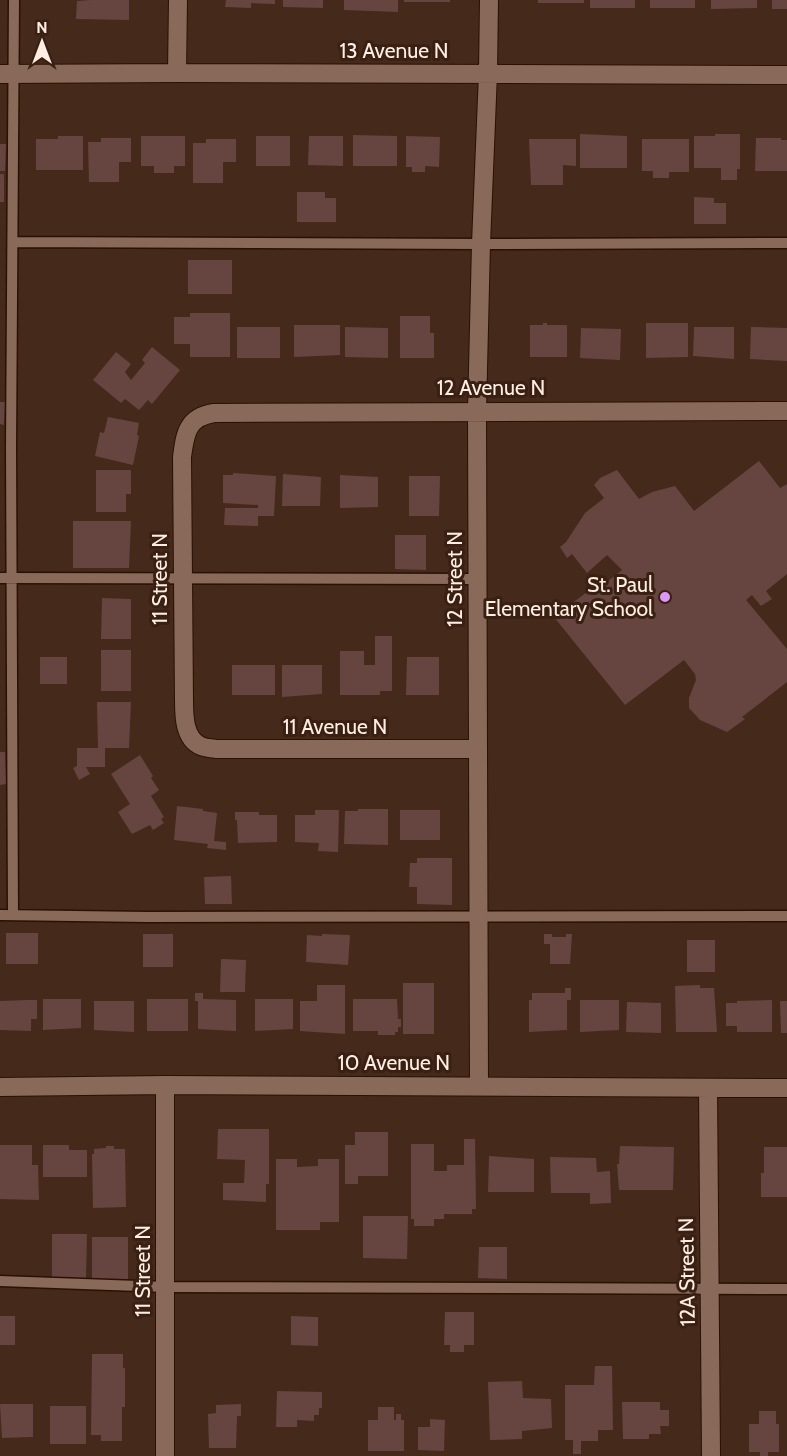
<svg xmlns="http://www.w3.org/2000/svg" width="787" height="1456" viewBox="0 0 787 1456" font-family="Cabin,sans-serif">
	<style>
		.building { fill: #664540 }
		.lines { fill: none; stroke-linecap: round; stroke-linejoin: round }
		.lane-casing { stroke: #2a1104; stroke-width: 13 }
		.street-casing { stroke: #2a1104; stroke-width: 20 }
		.lane { stroke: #896959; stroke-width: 10 }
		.street { stroke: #896959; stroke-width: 18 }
		.poi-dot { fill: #db99f5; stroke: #3a2012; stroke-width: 2 }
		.labels { text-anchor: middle; stroke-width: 6; stroke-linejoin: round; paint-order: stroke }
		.street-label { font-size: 21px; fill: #ffece3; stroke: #3a2012 }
		.poi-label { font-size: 21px; fill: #ffece3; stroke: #3a2012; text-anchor: end }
	</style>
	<rect width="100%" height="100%" fill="#45291b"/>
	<path class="building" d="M91,0H129V20L76,19L77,1Z
		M226,0H275V4L251,3V8L225,7Z
		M283,0H323V8L283,7Z
		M344,0H398V12L344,10Z
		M404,0H450V2H404Z
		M538,0H584V3H538Z
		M590,0H635V8H590Z
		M650,0H695V8H650Z
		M711,0H757V8L711,9Z
		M772,0H787V9H772Z
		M580,134L627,136V168H580Z
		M715,134H740V169H737V180H721V168H694V136H715Z
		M353,135L397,136V166H353Z
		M58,136H83V170H36V139H58Z
		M141,136H185V166H174V173H154V166H141Z
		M256,136H290V166H256Z
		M309,136H343V166L308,165Z
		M406,136L440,137L439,167L425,166V172H412V167H406Z
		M101,138H131V162H119V182H89L88,142H101Z
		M756,138H781V140H787V171H755Z
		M206,139H236V162H223V183H193V143H206Z
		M529,139H576V166L563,165V185H531Z
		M642,139H689V172H669V178H653V171H642Z
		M0,144H6L5,171H0Z
		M0,174H4V202H0Z
		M297,192H325V198H336V222H297Z
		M694,197L714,198V203H726V224H694Z
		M188,260H232V294H188Z
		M190,313H230V357H190V344H174V317H190Z
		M400,316H430V333H434V358H400Z
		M543,323H547V325H567V357H530V325H543Z
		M646,323H688V357L646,358Z
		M294,325H340V355L294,357Z
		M237,327H280V358H237Z
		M345,327L388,328V358L345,357Z
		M694,327H734V359L693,356Z
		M751,327L787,328V361L750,359Z
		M581,328L621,329L620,360L580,358Z
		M152,347L180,370L152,404L148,400L139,410L125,399L121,403L93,380L116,352L131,364L125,372L131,380L145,363L142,360Z
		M0,402H5L4,425L0,424Z
		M108,417L139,423L137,435L139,436L133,465L95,456L100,432L104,433Z
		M759,461L780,488L787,484V574L766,591L772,599L761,606L752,595L746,600L787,649V682L742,717L745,719L727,732L700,720L689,708V698L696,680L695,674L684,660L625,705L554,617L591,589H598L622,570L607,555L587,573L572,554L567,558L560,547L566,542L585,513L604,498L594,485L600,478L617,470L639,499L652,492L675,486L694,511Z
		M96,470H131V494H126V512H96Z
		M233,473L276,476L274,516H258V526L224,525L225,508H258V505L223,503V475H233Z
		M283,474L321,477L320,506H282Z
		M340,475L378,477V507L340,508Z
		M409,476H440L439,516H409Z
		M73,521H131L129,568H73Z
		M395,535H426V570L395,569Z
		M102,598L131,599V639H101Z
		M375,636H392V691H380V695H340V651H364V665H375Z
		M101,650H131V691H101Z
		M40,657H67V684H40Z
		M407,657H439V695H406Z
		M232,665H275V695H232Z
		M282,665H322V694L282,697Z
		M97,702H131L129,748H105V767H86L90,774L79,780L73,768L77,766V748H98Z
		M0,752H5L6,784L0,785Z
		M140,755L153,776L151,778L159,790L151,796L164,817L161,819L164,823L153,830L150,825L132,834L118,812L130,804L111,774Z
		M177,806L203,809V811L217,813L214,841L226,842V850L207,848L208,844L174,840Z
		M358,809H388V845L344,844L345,811H358Z
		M315,810H339L338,852L318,851L319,843L295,842V815H315Z
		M400,810H440V840H400Z
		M235,812H259V815H277V842L238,843L237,820H235Z
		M417,858H452V905L417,904V887H409L410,863H417Z
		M231,876L232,904H205L204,877Z
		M6,933H38V964H6Z
		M143,934H173V967H143Z
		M322,934L350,935L348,965L306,962L307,935L322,936Z
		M544,934H552V937H566V934H572L570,964H550V944H544Z
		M687,940H715V972H687Z
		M221,959L246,960L245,992H220Z
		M403,983H434V1034H403Z
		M317,985H345V1034L300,1031V1001H317Z
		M700,985V988H714L717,1032H676L675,986Z
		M565,988H571V1000H567V1030L529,1032V1000H532V993H565Z
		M195,993H203V999L236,1000V1031L198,1029V1001H195Z
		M43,999H81V1028L43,1030Z
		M147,999H188V1031H147Z
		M255,999H293V1029L255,1031Z
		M353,999H397L398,1019H401V1027H398V1032H395V1035H378V1031H353Z
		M27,1000H37V1019H31V1031L0,1030V1001Z
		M580,1000H619V1030L580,1032Z
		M772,1000V1032H737V1026H726V1003H737V1001Z
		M94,1001H134V1032L94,1030Z
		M780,1001H787V1033H781Z
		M627,1002L661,1003V1033L626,1032Z
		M218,1129H269V1184H266V1202L223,1200V1183H244L245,1160L217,1159Z
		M355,1132H388V1176H358V1184H345V1145H355Z
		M464,1139H475L476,1209H472V1214H444V1219H434V1226H414V1219H411V1144H434V1171H447V1165H464Z
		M0,1145H32V1165H38L39,1200L0,1199Z
		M43,1145H69V1150H87V1177H43Z
		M106,1146H114V1149H125L126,1207L93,1208L92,1154H94V1149L106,1148Z
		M620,1146L674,1147L673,1190H619L617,1164H619Z
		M764,1147H787V1197H761V1173H764Z
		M489,1156L534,1159V1192H488Z
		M550,1157L596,1158L597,1172L610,1171L611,1203L590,1204V1193H551Z
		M276,1159H297V1167L318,1166V1159H339V1222H320V1230H276Z
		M363,1216H408L407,1259L363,1258Z
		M52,1234H87L86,1278H52Z
		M92,1237H128V1279H92Z
		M479,1247H507V1279L478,1278Z
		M445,1312H474V1345H464V1352H450V1345H444Z
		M0,1316H15V1345H0Z
		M291,1316L318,1317V1346L291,1345Z
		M92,1354H123V1368H125V1407H122V1441H101V1435H91Z
		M595,1366H612L613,1430H598V1441H581V1454H573V1440H565V1385H594Z
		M522,1381L523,1398L551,1399L552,1428L522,1431V1439L490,1440L488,1382Z
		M277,1391L322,1392V1408H319V1415H314V1421L297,1420V1427H276Z
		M622,1402H660V1410H669V1426H660L661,1434H649V1439H623Z
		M0,1404H33V1437L2,1438Z
		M241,1404V1416H237L236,1448H209L208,1414L216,1413V1405Z
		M50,1406H86V1444H50Z
		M378,1407H394V1420H396V1414H401V1420H404V1451H368V1420H378Z
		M759,1411H776V1424H779V1452H768V1456H760V1452H749V1424H759Z
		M430,1419L445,1420L444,1451L418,1450V1427H430Z"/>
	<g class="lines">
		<defs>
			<path id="lane" d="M13,242L481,244L787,243
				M0,578L477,579
				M0,915L147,917L787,916
				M13,915L11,447L14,0
				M0,1281L166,1287L787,1289"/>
			<path id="street" d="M177,73L178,0
				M0,74L177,73L787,75
				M477,749H216C211,748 205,748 201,746C184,739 184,715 184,701L182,457C185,434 187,417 214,413L787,411
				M165,1085V1456
				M479,1086L477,411L481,244L488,73L489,0
				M0,1087L165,1085L787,1088
				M708,1088L711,1456"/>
		</defs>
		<use href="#lane" class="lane-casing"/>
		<use href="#street" class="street-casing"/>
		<use href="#lane" class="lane"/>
		<use href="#street" class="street"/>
	</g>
	<circle class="poi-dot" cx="665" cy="597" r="6"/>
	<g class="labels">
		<g class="street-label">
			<text x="394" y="58">13 Avenue N</text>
			<text x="491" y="395">12 Avenue N</text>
			<text transform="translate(160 579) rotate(-90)" y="7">11 Street N</text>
			<text transform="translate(455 579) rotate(-90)" y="7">12 Street N</text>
			<text x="335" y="734">11 Avenue N</text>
			<text x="394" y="1070">10 Avenue N</text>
			<text transform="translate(143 1271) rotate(-90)" y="7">11 Street N</text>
			<text transform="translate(687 1272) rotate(-91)" y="7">12A Street N</text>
		</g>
		<g class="poi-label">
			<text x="653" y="592">St. Paul<tspan x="653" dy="24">Elementary School</tspan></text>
		</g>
	</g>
	<g transform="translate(42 42)" stroke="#3a2012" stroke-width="4.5" paint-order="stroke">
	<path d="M0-4.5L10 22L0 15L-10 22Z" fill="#ffece3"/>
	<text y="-9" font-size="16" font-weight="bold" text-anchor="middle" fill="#ffece3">N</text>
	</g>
</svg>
